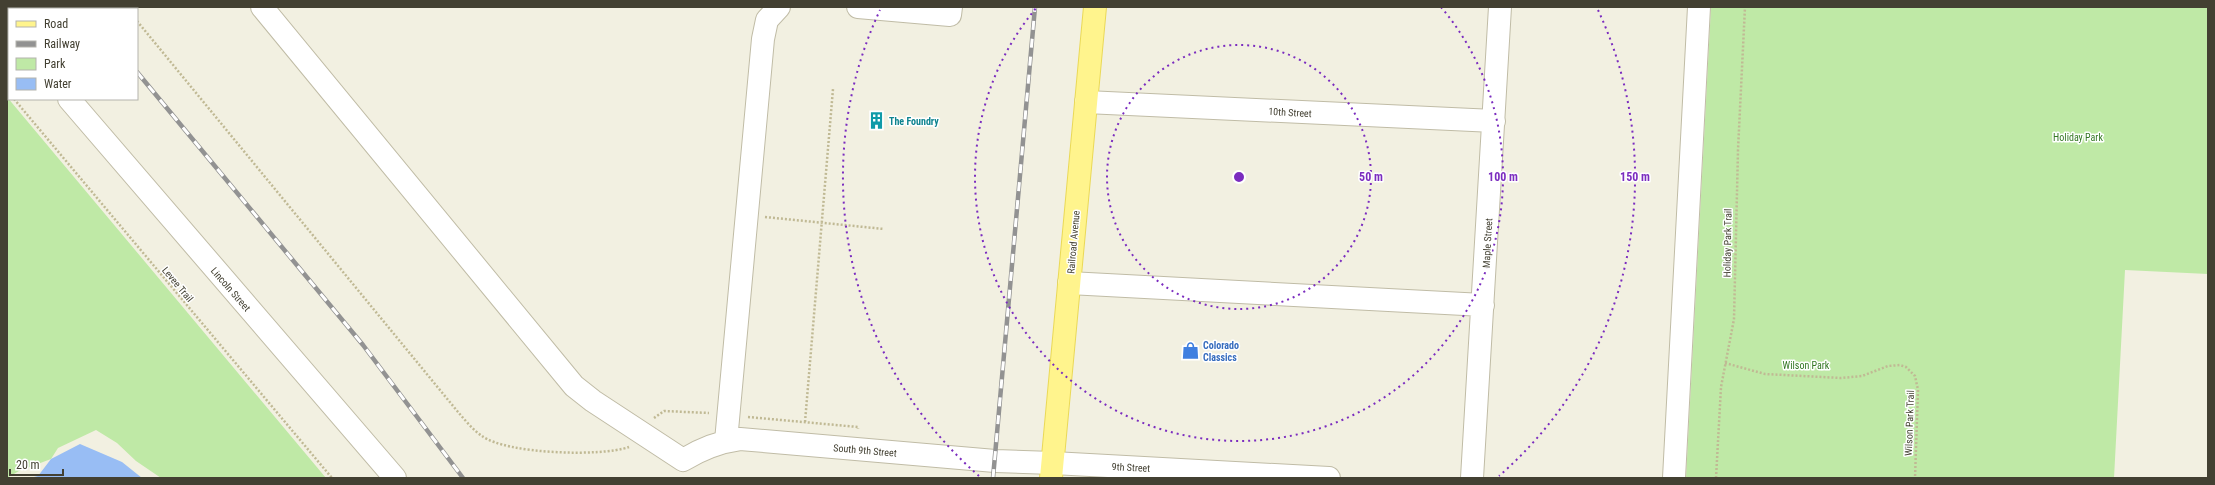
<svg xmlns="http://www.w3.org/2000/svg" width="2215" height="485" viewBox="0 0 2215 485" font-family="'Roboto Condensed',sans-serif">
	<style>
		.green { fill: #bfe9a6 }
		.water { fill: #98bdf4 }
		.lines { fill: none; stroke-linecap: round; stroke-linejoin: round }
		.minor-casing { stroke: #c0bca6; stroke-width: 24 }
		.major-casing { stroke: #ead957; stroke-width: 24 }
		.path { stroke: #c0b994; stroke-width: 2.5; stroke-dasharray: 2 2; stroke-linecap: butt }
		.minor { stroke: #fff; stroke-width: 22 }
		.major { stroke: #fff48d; stroke-width: 22 }
		.rail-casing { stroke: #929292; stroke-width: 4.5 }
		.rail { stroke: #fff; stroke-width: 3; stroke-dasharray: 9; stroke-linecap: butt }
		.ring { fill: none; stroke: #7b2cbf; stroke-width: 2; stroke-dasharray: 2 4 }
		.labels { text-anchor: middle; stroke-width: 3; stroke-linejoin: round; paint-order: stroke }
		.street-label { font-size: 10px; fill: #434032; stroke: #fff }
		.culture-label { font-size: 10px; font-weight: bold; fill: #0d838f; stroke: #fff; text-anchor: start }
		.park-label { font-size: 10px; fill: #337723; stroke: #fff }
		.shop-label { font-size: 10px; font-weight: bold; fill: #366cbe; stroke: #fff; text-anchor: start }
		.centre { fill: #7b2cbf; stroke: #fff; stroke-width: 2 }
		.ring-label { font-size: 12px; text-anchor: middle; font-weight: bold; fill: #7b2cbf; stroke: #fff; stroke-width: 3; stroke-linejoin: round; paint-order: stroke }
	</style>
	<rect width="100%" height="100%" fill="#f2f0e1"/>
	<path class="green" d="M1711,7H2208V274L2125,270L2114,478H1686Z
		M7,97L326,478H161L136,461L117,443L96,430L58,448L51,459L19,471L7,478Z"/>
	<path class="water" d="M80,444L122,462L142,478H30L38,476L51,459Z"/>
	<g class="lines">
		<defs>
			<path id="minor" d="M262,7L574,386L593,401L683,460C701,449 718,442 740,439L995,461L1053,463L1329,478
				M858,7L950,15L951,7
				M7,27L9,29
				M69,99L395,478
				M1086,102L1494,121
				M1069,283L1483,305
				M726,441L763,39L767,20L779,7
				M1472,478L1500,7
				M1674,478L1699,7"/>
			<path id="major" d="M1051,478L1095,7"/>
		</defs>
		<use href="#minor" class="minor-casing"/>
		<use href="#major" class="major-casing"/>
		<path class="path" d="M125,7L127,9
			M137,21L458,412C465,420 473,430 482,436C506,454 601,457 629,447
			M7,91L9,93
			M14,99L332,478
			M765,217L884,229
			M1725,363L1765,374L1841,378L1862,376L1888,366L1900,365L1906,367L1915,376L1918,390L1915,478
			M748,417L858,427V429
			M654,418L664,411L709,413
			M805,422L833,89
			M1716,478L1721,387L1734,319L1738,150L1745,7"/>
		<use href="#minor" class="minor"/>
		<use href="#major" class="major"/>
		<defs>
			<path id="rail" d="M83,7L85,9
				M137,72L363,345L463,478
				M993,478L1035,7"/>
		</defs>
		<use href="#rail" class="rail-casing"/>
		<use href="#rail" class="rail"/>
	</g>
	<g class="ring">
		<circle cx="1239" cy="177" r="132"/>
		<path d="M1441 7A264 264 0 1 1 1037 7"/>
		<path d="M979 476A396 396 0 0 1 880 10M1598 10A396 396 0 0 1 1499 476"/>
	</g>
	<defs>
		<symbol id="building-bare" viewBox="-9 -9 18 18"><path d="M-4-6H4V6H1V3H-1V6H-4ZM-2.5-4.3h1.7v1.8h-1.7ZM.8-4.3h1.7v1.8H.8ZM-2.5-1h1.7V.8h-1.7ZM.8-1h1.7V.8H.8Z" fill="#0f9aa8" stroke="#fff" stroke-width="2.5" paint-order="stroke"/></symbol>
		<symbol id="shop-bare" viewBox="-9 -9 18 18"><path d="M-5-2.5h2.3a2.7 3.5 0 0 1 5.4 0H5L5.5 6h-11ZM-1.5-2.5h3a1.5 2.3 0 0 0-3 0Z" fill="#3f7fe0" stroke="#fff" stroke-width="2.5" paint-order="stroke"/></symbol>
	</defs>
	<g fill-rule="evenodd">
		<use href="#building-bare" x="864" y="108" width="25" height="25"/>
		<use href="#shop-bare" x="1178" y="338" width="25" height="25"/>
	</g>
	<g class="labels">
		<g class="street-label">
			<text transform="translate(1290 112) rotate(3)" y="4">10th Street</text>
			<text transform="translate(1073 242) rotate(-85)" y="4">Railroad Avenue</text>
			<text transform="translate(1487 243) rotate(-87)" y="4">Maple Street</text>
			<text transform="translate(1727 243) rotate(-89)" y="4">Holiday Park Trail</text>
			<text transform="translate(178 284) rotate(50)" y="4">Levee Trail</text>
			<text transform="translate(231 289) rotate(49)" y="4">Lincoln Street</text>
			<text transform="translate(1909 423) rotate(-88)" y="4">Wilson Park Trail</text>
			<text transform="translate(865 450) rotate(5)" y="4">South 9th Street</text>
			<text transform="translate(1131 467) rotate(3)" y="4">9th Street</text>
		</g>
		<g class="culture-label">
			<text x="889" y="125">The Foundry</text>
		</g>
		<g class="park-label">
			<text x="2078" y="141">Holiday Park</text>
			<text x="1806" y="369">Wilson Park</text>
		</g>
		<g class="shop-label">
			<text x="1203" y="349">Colorado<tspan x="1203" dy="12">Classics</tspan></text>
		</g>
	</g>
	<circle cx="1239" cy="177" r="6" class="centre"/>
	<g class="ring-label">
		<text x="1371" y="181">50 m</text>
		<text x="1503" y="181">100 m</text>
		<text x="1635" y="181">150 m</text>
	</g>
	<rect width="2215" height="485" fill="none" stroke="#434032" stroke-width="16"/>
	<rect x="8" y="8" width="130" height="92" fill="#ffffff" stroke="#b4b3ad"/>
	<rect x="16" y="21" width="20" height="6" fill="#fff48d" stroke="#b4b3ad"/>
	<text x="44" y="28" font-size="12" fill="#434032">Road</text>
	<rect x="16" y="41" width="20" height="6" fill="#929292" stroke="#b4b3ad"/>
	<text x="44" y="48" font-size="12" fill="#434032">Railway</text>
	<rect x="16" y="58" width="20" height="12" fill="#bfe9a6" stroke="#b4b3ad"/>
	<text x="44" y="68" font-size="12" fill="#434032">Park</text>
	<rect x="16" y="78" width="20" height="12" fill="#98bdf4" stroke="#b4b3ad"/>
	<text x="44" y="88" font-size="12" fill="#434032">Water</text>
	<path d="M10 469v6h53v-6" fill="none" stroke="#434032" stroke-width="2"/>
	<text x="16" y="469" font-size="12" fill="#434032" stroke="#ffffff" stroke-width="3" paint-order="stroke">20 m</text>
</svg>
